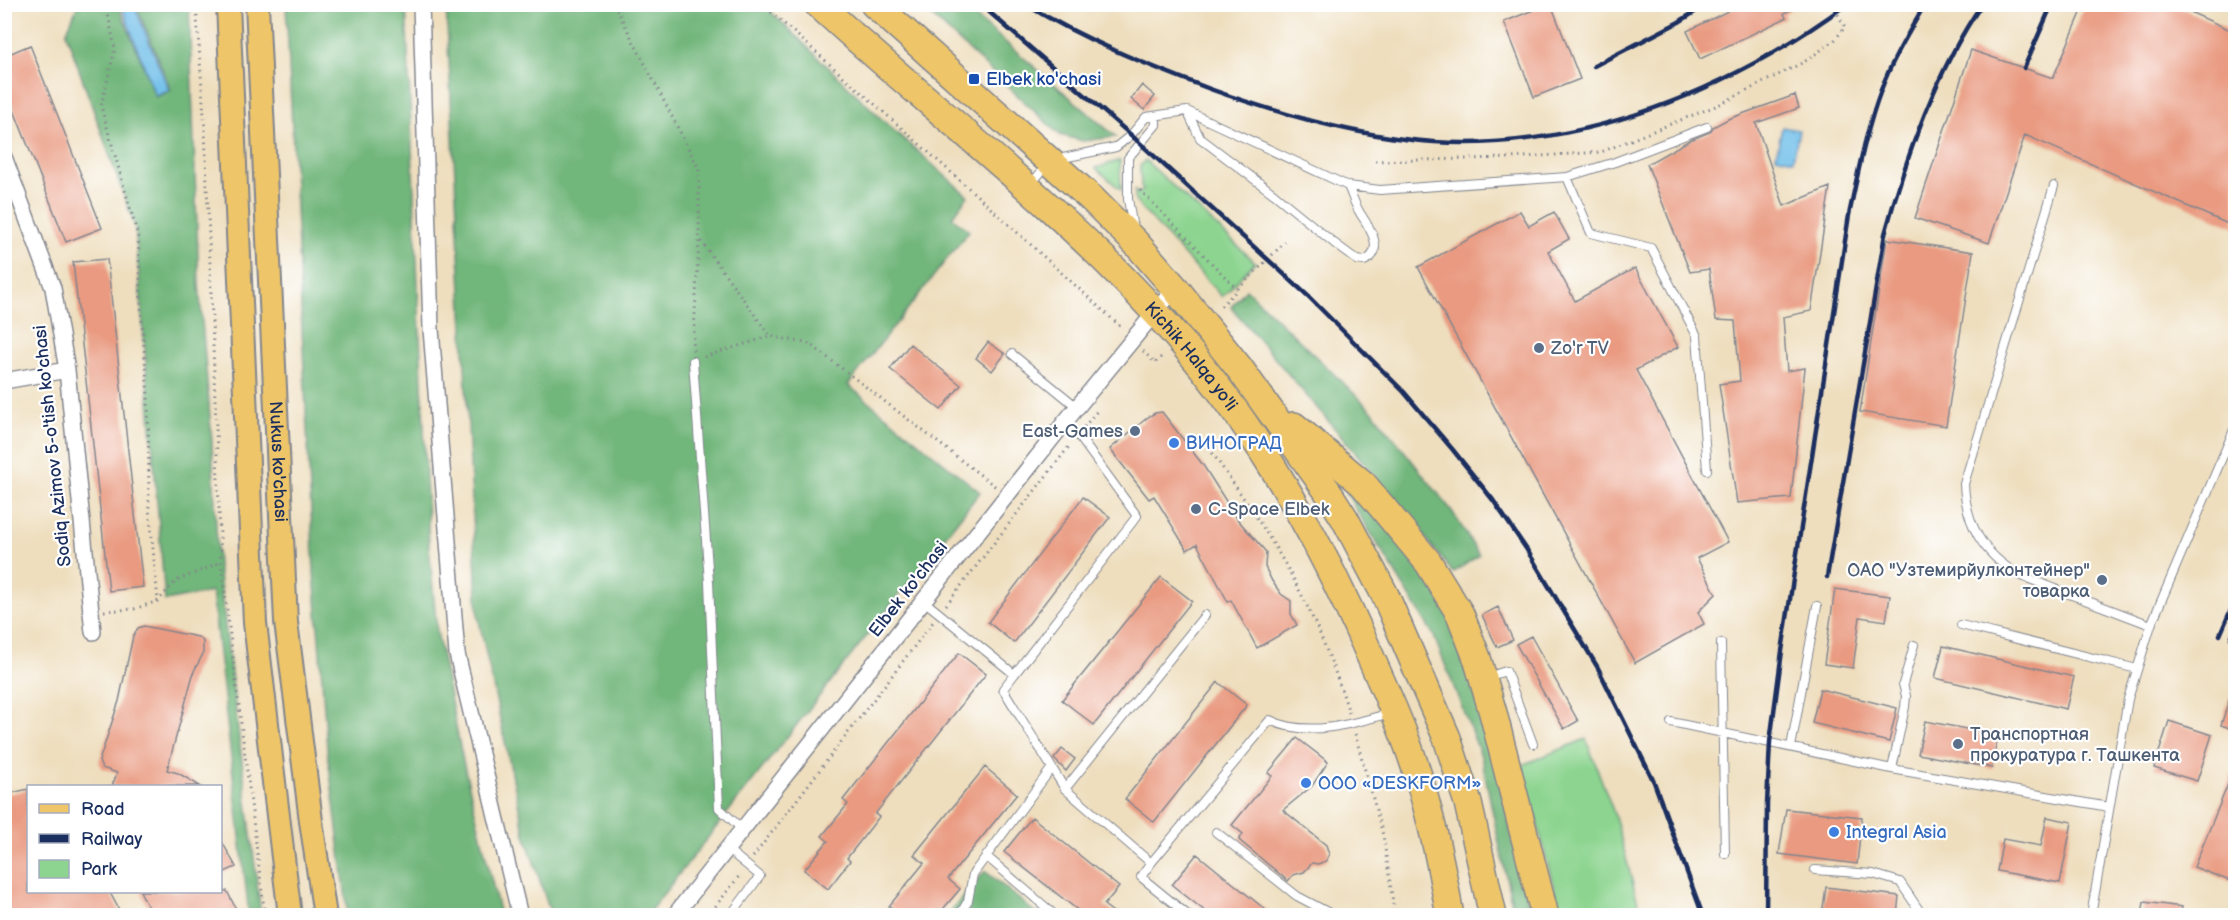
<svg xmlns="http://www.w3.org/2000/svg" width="2240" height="920" viewBox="0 0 2240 920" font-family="'Balsamiq Sans',sans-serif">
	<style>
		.green { fill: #8cd48f; stroke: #548276; stroke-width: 1.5 }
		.forest { fill: #71b67a; stroke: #46726c; stroke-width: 1.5 }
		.water { fill: #6ebee9; stroke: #4476a4; stroke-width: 1.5 }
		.building { fill: #e99a80 }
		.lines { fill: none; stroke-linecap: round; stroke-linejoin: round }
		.lane-casing { stroke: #84868e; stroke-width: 10 }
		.street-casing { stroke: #84868e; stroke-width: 18 }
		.primary-casing { stroke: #84868e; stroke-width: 26 }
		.highway-casing { stroke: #84868e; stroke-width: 30 }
		.path { stroke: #84868e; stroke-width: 3; stroke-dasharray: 1.5 4.5; stroke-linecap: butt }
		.lane { stroke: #fff; stroke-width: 8 }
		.street { stroke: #fff; stroke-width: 15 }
		.primary { stroke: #eec569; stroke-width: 22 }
		.highway { stroke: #eec569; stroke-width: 27 }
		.rail { stroke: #1b2f5e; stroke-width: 4.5 }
		.transit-dot { fill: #1a4fb4; stroke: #fff; stroke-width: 2 }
		.service-dot { fill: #5c6f8a; stroke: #fff; stroke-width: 2 }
		.shop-dot { fill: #3f7fe0; stroke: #fff; stroke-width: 2 }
		.labels { text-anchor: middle; stroke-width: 4.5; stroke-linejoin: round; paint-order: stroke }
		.transit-label { font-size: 18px; fill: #164399; stroke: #fff; text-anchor: start }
		.service-label { font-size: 18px; fill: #4e5e75; stroke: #fff; text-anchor: start }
		.street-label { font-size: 18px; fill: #1b2f5e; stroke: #fff }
		.shop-label { font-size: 18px; fill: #366cbe; stroke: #fff; text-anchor: start }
	</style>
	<rect width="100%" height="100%" fill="#fff"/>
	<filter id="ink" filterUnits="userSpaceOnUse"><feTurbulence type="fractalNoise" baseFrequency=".0167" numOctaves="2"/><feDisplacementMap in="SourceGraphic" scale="12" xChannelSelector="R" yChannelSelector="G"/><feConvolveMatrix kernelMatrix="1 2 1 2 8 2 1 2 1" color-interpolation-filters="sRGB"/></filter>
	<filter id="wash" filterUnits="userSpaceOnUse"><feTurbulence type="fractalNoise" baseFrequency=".008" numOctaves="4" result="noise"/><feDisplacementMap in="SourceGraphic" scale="24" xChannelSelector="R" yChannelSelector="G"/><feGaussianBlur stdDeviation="1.35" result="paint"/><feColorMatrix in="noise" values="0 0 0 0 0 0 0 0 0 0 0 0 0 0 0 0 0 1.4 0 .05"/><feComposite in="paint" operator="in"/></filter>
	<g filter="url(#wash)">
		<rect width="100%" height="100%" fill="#eedebe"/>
		<path class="green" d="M1120,160L1121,190L1096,168Z
			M1145,160L1255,262L1222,297L1135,201V190L1139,194L1144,189L1141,187L1140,166Z
			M1586,739L1615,816L1641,915H1561L1522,765Z"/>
		<path class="forest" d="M78,5H118L156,97L171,90L136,5H189L199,284L212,442L218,567L261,915H249L212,592L165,601L135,227L66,33Z
			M286,5H406L429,546L437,632L463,761L500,915H348L327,749L314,572Z
			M446,5H764L889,126L968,196L952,217L969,231L848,385L980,492L647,915H551L525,835L478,616Z
			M920,5H962L1116,137L1083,141L1060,135Z
			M1246,289L1373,412L1452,511L1479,555L1453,573L1395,499L1231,307Z
			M1355,489L1398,541L1450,613L1493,754L1531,915H1514L1481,756L1433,634L1346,493Z
			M985,871L1038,915L947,916Z"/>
		<path class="water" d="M121,5H134L169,90L155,95Z
			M1782,127L1799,130L1793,160L1776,156Z"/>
		<g id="blocks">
			<path class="building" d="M1548,4H1551L1580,79L1534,97L1504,22Z
				M1742,4H1799L1784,14L1786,18L1700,59L1687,31Z
				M2085,4H2172L2235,32V227L2025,135L1989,243L1915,218L1971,50L2053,78Z
				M30,45L102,228L66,242L4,85V56Z
				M1142,85L1155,96L1144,110L1131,99Z
				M1795,95L1799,108L1756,123L1784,206L1830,187L1811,311L1783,317L1787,371L1805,368L1791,498L1737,503L1719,384L1740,381L1735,321L1716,320L1709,269L1690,272L1647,164L1690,140L1710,132L1713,127L1728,119Z
				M1520,211L1529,226L1554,212L1569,239L1548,251L1575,301L1635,268L1678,347L1636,370L1728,542L1697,558L1716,594L1698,612L1704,624L1635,663L1418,267Z
				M1887,239L1973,252L1946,426L1860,412Z
				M107,259L143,587L109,591L73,262Z
				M988,342L1005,354L992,371L976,358Z
				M910,344L961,385L941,410L890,369Z
				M1162,412L1203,465L1238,520L1266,552L1265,567L1272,581L1281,594L1291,601V614L1297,625L1257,648L1231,600L1228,602L1197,544L1187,550L1154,496L1149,499L1110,449L1148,417L1155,413Z
				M1083,497L1110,517L1014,643L988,622Z
				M1161,577L1192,601L1094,725L1062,700Z
				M1835,589L1890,596L1886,621L1860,617L1853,668L1824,664Z
				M1498,607L1513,640L1497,647L1482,615Z
				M144,626L198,637L203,641V654L194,671L167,770L178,773L200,786H112L117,773L102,768L100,764L99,761L119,701L133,636L138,628Z
				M1531,636L1578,721L1564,729L1516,644Z
				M1943,646L2074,677L2066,709L1935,678Z
				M959,653L986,674L875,814L879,817L847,858L850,861L828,889L804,870L828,841L822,836L848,804L843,800Z
				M1218,682L1247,705L1154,822L1125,799Z
				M2233,688L2235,689V730L2221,725Z
				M1820,689L1897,708L1889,742L1812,723Z
				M1925,721L1998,735L1992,768L1918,754Z
				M2169,721L2212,735L2197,781L2154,768Z
				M1297,738L1328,762L1312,786L1283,810L1326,845L1329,854L1326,861L1318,864L1312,863L1304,872L1293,875L1288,881L1239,840L1243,834L1232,825L1272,776L1268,773Z
				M1062,749L1075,759L1066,771L1054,759Z
				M985,767L1017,794L948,879L960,889L938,915H901L889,906L924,863L914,855Z
				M2235,767V883L2194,867Z
				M28,789V891H109L122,915H4V795Z
				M1786,809L1862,817L1857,864L1779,854Z
				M1032,817L1119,887L1104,905L1117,915H1084L1004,852Z
				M2047,817L2072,822L2060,883L1997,871L2003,839L2041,846Z
				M220,838L236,867L220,874Z
				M1197,854L1272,915H1210L1172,885Z
				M1826,887L1899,896L1897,915H1822Z
				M140,891H227L239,915H152Z
				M2144,902L2182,907L2181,915H2142Z"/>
		</g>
	</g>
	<g filter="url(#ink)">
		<use href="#blocks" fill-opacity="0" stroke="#84868e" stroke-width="1.5"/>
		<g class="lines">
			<defs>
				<path id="lane" d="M1187,111L1200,138L1274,194L1334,243L1357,260L1364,261C1387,252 1368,225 1360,213C1355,205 1352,195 1348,186
					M1058,159L1116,147L1131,135L1146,117L1187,111L1348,186L1380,190L1567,177L1591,233L1651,248L1697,336L1707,470
					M1567,177L1615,162L1707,127
					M1030,185L1048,164
					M2054,186L1964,484C1966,525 1983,554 2019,575L2151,625
					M1133,229L1128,199V158L1156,125V116
					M1012,354L1077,407
					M693,361L709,582L719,808L742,829
					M1065,422L1078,435L1137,516L1003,689L1065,789L1151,863L1270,720C1306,738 1353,724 1390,713
					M924,601L1014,674
					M1961,625L2137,669
					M1721,643L1725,854
					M1487,677L1506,671L1533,744
					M1671,722L1892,769L2109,807
					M1791,747L1817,606
					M1892,769L1905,707L1906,696L1903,684L1914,645
					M1065,789L1205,615
					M1216,832L1297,896L1335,916
					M727,849L760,876L730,916
					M986,856L1056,916
					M1151,863L1141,877L1189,916
					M1815,870L1873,874L1900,882L1923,916
					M959,916L968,901L973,874L1051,769
					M2091,916L2128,699L2151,625L2236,425"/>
				<path id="street" d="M421,4L431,329L457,654L520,916
					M4,157L53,288L67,370L93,632
					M4,381L67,370
					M674,916L1065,422L1175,288"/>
				<g id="primary">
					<path d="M228,4L255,623L290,916"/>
					<path id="s1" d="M257,4L286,622L311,821L325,916"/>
				</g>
				<g id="highway">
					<path id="s2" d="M818,4C929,106 1054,201 1155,312C1247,412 1310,520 1365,644C1378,675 1393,706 1405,738C1427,795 1440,856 1450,916"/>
					<path d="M874,4L1092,199L1135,242L1175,288L1240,369L1326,489L1345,519L1385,595L1447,738L1468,803L1493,916"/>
					<path d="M1294,426L1363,484L1428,562L1460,614L1477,658L1493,713L1545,916"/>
				</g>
			</defs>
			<use href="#lane" class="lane-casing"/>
			<use href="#street" class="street-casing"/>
			<use href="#primary" class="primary-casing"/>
			<use href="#highway" class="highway-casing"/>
			<path class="path" d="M106,4L115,49L101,106L138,236L142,323L148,395L149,507L158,601
				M196,4L205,130L221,562L265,916
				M614,4L699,169V240L693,351
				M762,4L962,182L1122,328
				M1375,161L1509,158L1601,152L1718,105L1804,62L1834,41L1845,27L1832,4
				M1140,190L1237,289
				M701,241L770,336L810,344L996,487
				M1221,306L1285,242
				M1143,351L1155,363L1164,354
				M704,357L770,336
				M1084,427L1097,411
				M1209,448C1232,482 1257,516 1278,552C1308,602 1332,658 1349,713
				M946,605L1071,444
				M104,611L134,609L158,601L176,581L221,562
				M1355,734L1383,835L1395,916
				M753,857L933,622
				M708,916L740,875"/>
			<use href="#lane" class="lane"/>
			<use href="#street" class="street"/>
			<use href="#primary" class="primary"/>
			<use href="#highway" class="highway"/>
			<path class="rail" d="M980,4L1131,135L1308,296L1404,392L1453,450L1493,500L1527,550L1598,668L1654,782L1703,916
				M1025,4C1084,40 1147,65 1210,89C1282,115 1358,137 1434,142C1582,151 1729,91 1847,4
				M1594,66L1679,22L1707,4
				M2024,68L2052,4
				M1827,577L1885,234C1905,159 1938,67 1982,4
				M2220,635L2236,598
				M2231,638L2236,626
				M1766,916L1767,804L1770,742L1782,651L1849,215C1858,173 1866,130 1881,90C1892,60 1909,32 1925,4"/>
		</g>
	</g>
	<rect class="transit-dot" x="968" y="73" width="12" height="12" rx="3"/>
	<g class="service-dot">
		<circle cx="1539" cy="348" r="6"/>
		<circle cx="1135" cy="431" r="6"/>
		<circle cx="1196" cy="509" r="6"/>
		<circle cx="2102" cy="580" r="6"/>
		<circle cx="1958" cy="744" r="6"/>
	</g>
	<g class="shop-dot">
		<circle cx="1174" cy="443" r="6"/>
		<circle cx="1306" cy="783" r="6"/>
		<circle cx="1834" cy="832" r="6"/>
	</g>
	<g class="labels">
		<g class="transit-label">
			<text x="986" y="85">Elbek ko'chasi</text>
		</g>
		<g class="service-label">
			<text x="1551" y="354">Zo'r TV</text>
			<text x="1123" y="437" text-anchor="end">East-Games</text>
			<text x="1208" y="515">C-Space Elbek</text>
			<text x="2090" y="576" text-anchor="end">ОАО "Узтемирйулконтейнер"<tspan x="2090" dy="21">товарка</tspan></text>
			<text x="1970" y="740">Транспортная<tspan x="1970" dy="21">прокуратура г. Ташкента</tspan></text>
		</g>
		<g class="street-label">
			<text dy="6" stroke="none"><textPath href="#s2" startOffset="514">Kichik Halqa yo'li</textPath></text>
			<text transform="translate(52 446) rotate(-96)" y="6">Sodiq Azimov 5-o'tish ko'chasi</text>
			<text dy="6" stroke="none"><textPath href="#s1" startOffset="458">Nukus ko'chasi</textPath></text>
			<text transform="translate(908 589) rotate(-52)" y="6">Elbek ko'chasi</text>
		</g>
		<g class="shop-label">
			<text x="1186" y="449">ВИНОГРАД</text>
			<text x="1318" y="789">ООО «DESKFORM»</text>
			<text x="1846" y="838">Integral Asia</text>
		</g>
	</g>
	<rect width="2240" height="920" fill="none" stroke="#fff" stroke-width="24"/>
	<rect x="27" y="785" width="195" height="108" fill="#ffffff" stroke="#a4acbf" stroke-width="1.5"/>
	<rect x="39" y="804" width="30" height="9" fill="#eec569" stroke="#a4acbf" stroke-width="1.5"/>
	<text x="81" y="815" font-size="18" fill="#1b2f5e">Road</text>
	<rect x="39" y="834" width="30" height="9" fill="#1b2f5e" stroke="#a4acbf" stroke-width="1.5"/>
	<text x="81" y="845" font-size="18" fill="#1b2f5e">Railway</text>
	<rect x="39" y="860" width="30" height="18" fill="#8cd48f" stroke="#a4acbf" stroke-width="1.5"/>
	<text x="81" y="875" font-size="18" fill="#1b2f5e">Park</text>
</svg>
